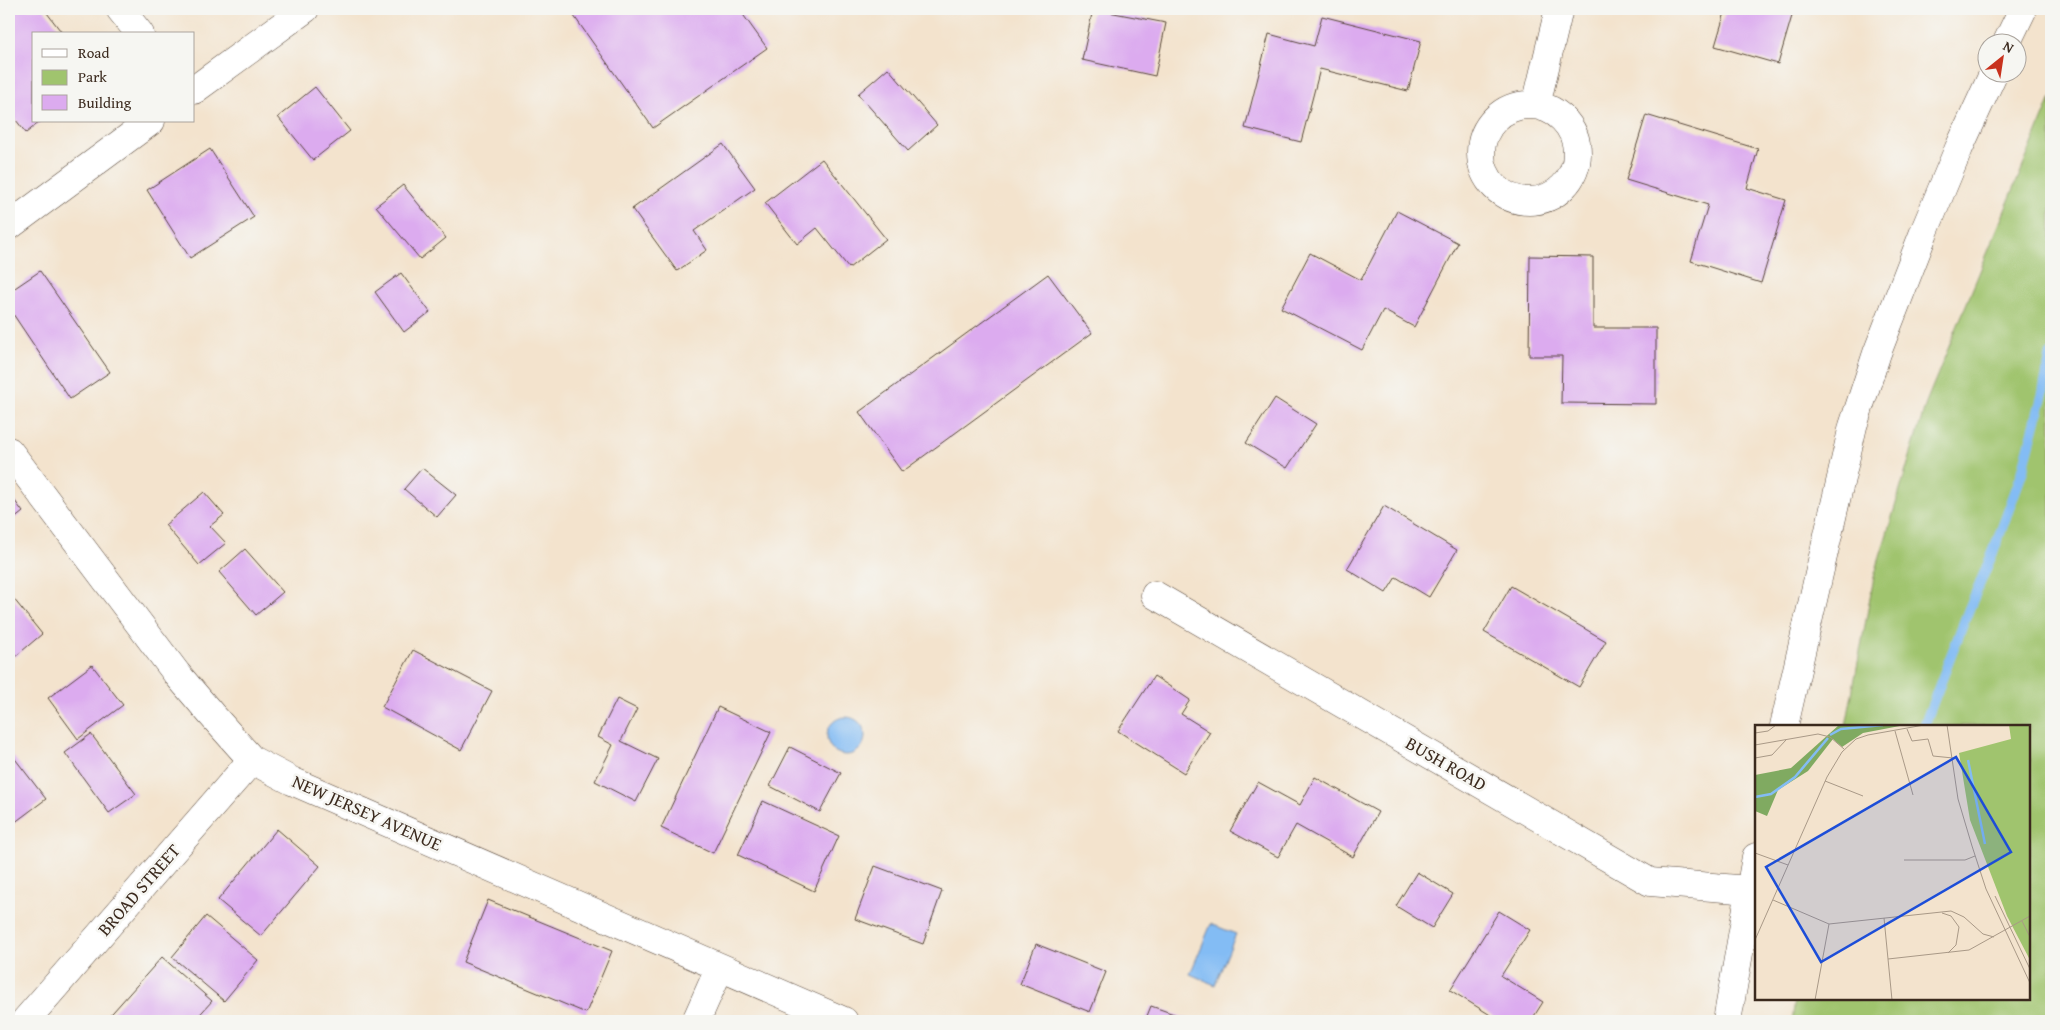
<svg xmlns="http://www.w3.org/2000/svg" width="2060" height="1030" viewBox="0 0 2060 1030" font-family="'Gentium Book Plus',serif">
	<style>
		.green { fill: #a0c46e; stroke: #6e7746 }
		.water { fill: #83bcf4; stroke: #5f7389 }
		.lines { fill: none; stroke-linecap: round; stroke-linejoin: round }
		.stream { stroke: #83bcf4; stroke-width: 10 }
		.building { fill: #dcabef }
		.street-casing { stroke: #574638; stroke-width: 29 }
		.secondary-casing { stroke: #574638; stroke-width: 29 }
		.highway-casing { stroke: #574638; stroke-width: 29 }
		.street { stroke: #fff; stroke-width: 28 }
		.secondary { stroke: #fff; stroke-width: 28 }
		.highway { stroke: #fff; stroke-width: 28 }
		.labels { text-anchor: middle; stroke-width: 5; stroke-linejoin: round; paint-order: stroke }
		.street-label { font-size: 18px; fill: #3b2a1e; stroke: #f6f6f2 }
		.inset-river { fill: none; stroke: #83bcf4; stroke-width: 2.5 }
		.inset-road { fill: none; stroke: #a99987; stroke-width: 1 }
		.view { fill: #1d4ed8; fill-opacity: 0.15; stroke: #1d4ed8; stroke-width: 2.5 }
		.inset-edge { fill: none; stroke: #3b2a1e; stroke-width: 2.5 }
	</style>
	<rect width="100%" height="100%" fill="#f6f6f2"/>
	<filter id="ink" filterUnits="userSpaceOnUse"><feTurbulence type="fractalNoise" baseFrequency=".02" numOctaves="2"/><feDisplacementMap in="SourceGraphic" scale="10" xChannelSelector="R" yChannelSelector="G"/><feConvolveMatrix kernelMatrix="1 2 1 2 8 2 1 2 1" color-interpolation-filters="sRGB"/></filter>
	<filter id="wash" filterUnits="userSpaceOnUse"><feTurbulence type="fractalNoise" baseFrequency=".0096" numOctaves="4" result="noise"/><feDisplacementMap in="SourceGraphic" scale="20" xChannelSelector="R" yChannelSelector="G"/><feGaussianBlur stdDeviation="1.12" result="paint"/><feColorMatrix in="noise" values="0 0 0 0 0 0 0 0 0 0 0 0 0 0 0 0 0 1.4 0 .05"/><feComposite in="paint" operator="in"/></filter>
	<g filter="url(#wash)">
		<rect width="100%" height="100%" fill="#f3e3cd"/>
		<path class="green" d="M2051,98V1021H1792L1795,999H2029V726H1846L1874,577L1927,400Z"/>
		<path class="water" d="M827 736a19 19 0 1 1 38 0a19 19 0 1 1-38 0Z
			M1211,924L1236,934L1215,985L1190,974Z"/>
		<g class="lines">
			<path class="stream" d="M1924,726L1969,609L1994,550L2022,473L2043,393L2051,354"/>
		</g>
		<g id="blocks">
			<path class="building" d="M9,9H44L63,34H34V121H41L26,133L9,111Z
				M569,9H739L767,48L653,128Z
				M1093,9L1166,23L1155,76L1082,60Z
				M1726,9H1794L1778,64L1715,46Z
				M1322,16L1421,41L1408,91L1320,69L1301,142L1245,128L1269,34L1314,46Z
				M888,68L937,125L908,151L858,94Z
				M315,87L350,131L313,160L278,117Z
				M1646,115L1758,149L1747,188L1786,200L1761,283L1691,261L1708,205L1626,180Z
				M723,144L755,188L694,231L707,250L677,271L632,209Z
				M210,149L254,217L190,258L147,190Z
				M822,159L886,239L849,268L817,228L797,244L765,203Z
				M403,185L446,238L420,259L376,206Z
				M1397,211L1458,243L1414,327L1383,310L1362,350L1281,308L1310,253L1361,280Z
				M1530,256L1593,257V328H1656V404L1561,403L1562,356H1529Z
				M40,271L110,372L70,399L9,308V292Z
				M401,273L430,312L404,332L375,292Z
				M1048,274L1092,333L902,472L859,412Z
				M1275,398L1316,424L1287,468L1246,443Z
				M422,468L456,495L437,517L404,489Z
				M204,492L224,515L210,526L226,543L199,565L165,525Z
				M12,497L23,512L9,523V499Z
				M1384,506L1457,550L1429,597L1396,577L1386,593L1347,569Z
				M245,549L283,592L256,615L219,572Z
				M1511,586L1606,641L1579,687L1484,632Z
				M9,593L42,634L15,657L9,649Z
				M413,650L492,691L461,750L382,707Z
				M92,665L123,705L78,739L48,698Z
				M1154,676L1190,700L1181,714L1210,732L1184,773L1118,731Z
				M617,699L637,709L621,741L658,759L636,802L595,781L613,745L598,737Z
				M718,707L771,732L713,853L661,828Z
				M91,734L136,794L109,813L65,753Z
				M790,747L841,773L820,812L770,786Z
				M9,751L46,799L14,823L9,816Z
				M1315,777L1378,812L1353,857L1296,825L1278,857L1230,831L1258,782L1300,805Z
				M763,801L839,836L814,891L738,855Z
				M277,829L320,866L261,936L218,900Z
				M875,866L942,891L923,944L855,919Z
				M1417,872L1453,894L1432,928L1396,906Z
				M488,900L612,951L586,1013L463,962Z
				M1499,911L1530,930L1501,976L1543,1002L1531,1021H1500L1450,990Z
				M206,916L258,960L224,1001L172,957Z
				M1036,944L1106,972L1090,1012L1020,984Z
				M162,957L212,1001L194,1021H105Z
				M1151,1006L1194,1021H1145Z"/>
		</g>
	</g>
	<g filter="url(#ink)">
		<use href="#blocks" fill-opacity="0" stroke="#574638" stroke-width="1"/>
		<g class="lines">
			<defs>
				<path id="street" d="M120,9L140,34
					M1481 153a48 48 0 1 1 96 0a48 48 0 1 1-96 0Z
					M1536,105L1559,9
					M9,451L177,674L211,714L252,760L292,781L844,1021
					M1155,595L1650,882L1750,890
					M25,1021L252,760
					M696,1021L720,967"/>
				<path id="secondary" d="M194,90L305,9
					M9,226L151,121"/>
				<path id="highway" d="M2007,42L2023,9
					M1784,726L1853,426L1877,353L1924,232L1959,148L1994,72
					M1727,1021L1756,857"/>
			</defs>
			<use href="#street" class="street-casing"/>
			<use href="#secondary" class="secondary-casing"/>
			<use href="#highway" class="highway-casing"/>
			<use href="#street" class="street"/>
			<use href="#secondary" class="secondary"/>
			<use href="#highway" class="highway"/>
		</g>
	</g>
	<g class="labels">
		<g class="street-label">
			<text transform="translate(1446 764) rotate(30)" y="6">BUSH ROAD</text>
			<text transform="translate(367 813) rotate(24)" y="6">NEW JERSEY AVENUE</text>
			<text transform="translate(139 890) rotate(-49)" y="6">BROAD STREET</text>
		</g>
	</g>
	<g transform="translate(1755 725)">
		<rect width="275" height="275" fill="#f3e3cd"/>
		<path d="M254,0H275V235L252,191L215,95L204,28L256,14Z" fill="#a0c46e"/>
		<path d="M84,0H150L108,8L87,22L78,14L53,46L23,65L12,91L0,86V50L36,43Z" fill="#80aa61"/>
		<path class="inset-river" d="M75,10L86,4L128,0M213,35L230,119M0,72L16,69L40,52L73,13"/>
		<path class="inset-road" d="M192,0L203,74L217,121L231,164L275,258M152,4L157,16L173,14L178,31L198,33M140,6L158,70M0,8L13,6L21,0M0,20L63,9L75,12L89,24M0,33L17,30L31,15M70,56L108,71M0,128L33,140M149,135H210L220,131M240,171L275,244M18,175L74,199L196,186L209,192L228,209L239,212M187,188L196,191L204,202L201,220L193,228M129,193L137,275M267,196L275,212M0,215L72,52L87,27L101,14L113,10L169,0M133,234L214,225L275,191M60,275L74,199"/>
		<path class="view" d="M201,32L256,127L66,237L11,142Z"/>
		<rect width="275" height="275" class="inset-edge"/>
	</g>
	<rect width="2060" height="1030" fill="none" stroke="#f6f6f2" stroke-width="30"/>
	<rect x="32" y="32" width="162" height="90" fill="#f6f6f2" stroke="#aba49d"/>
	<rect x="42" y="49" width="25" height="8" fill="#ffffff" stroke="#aba49d"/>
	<text x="78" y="58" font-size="15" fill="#3b2a1e">Road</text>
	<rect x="42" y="70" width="25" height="15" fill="#a0c46e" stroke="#aba49d"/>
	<text x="78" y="82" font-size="15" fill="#3b2a1e">Park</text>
	<rect x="42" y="95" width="25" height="15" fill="#dcabef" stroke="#aba49d"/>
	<text x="78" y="108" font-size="15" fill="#3b2a1e">Building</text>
	<g transform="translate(2002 58) rotate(30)"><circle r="24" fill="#f6f6f2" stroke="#aba49d"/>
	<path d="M0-4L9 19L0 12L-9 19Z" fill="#c8321e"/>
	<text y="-8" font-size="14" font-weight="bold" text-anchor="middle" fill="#3b2a1e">N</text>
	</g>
</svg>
